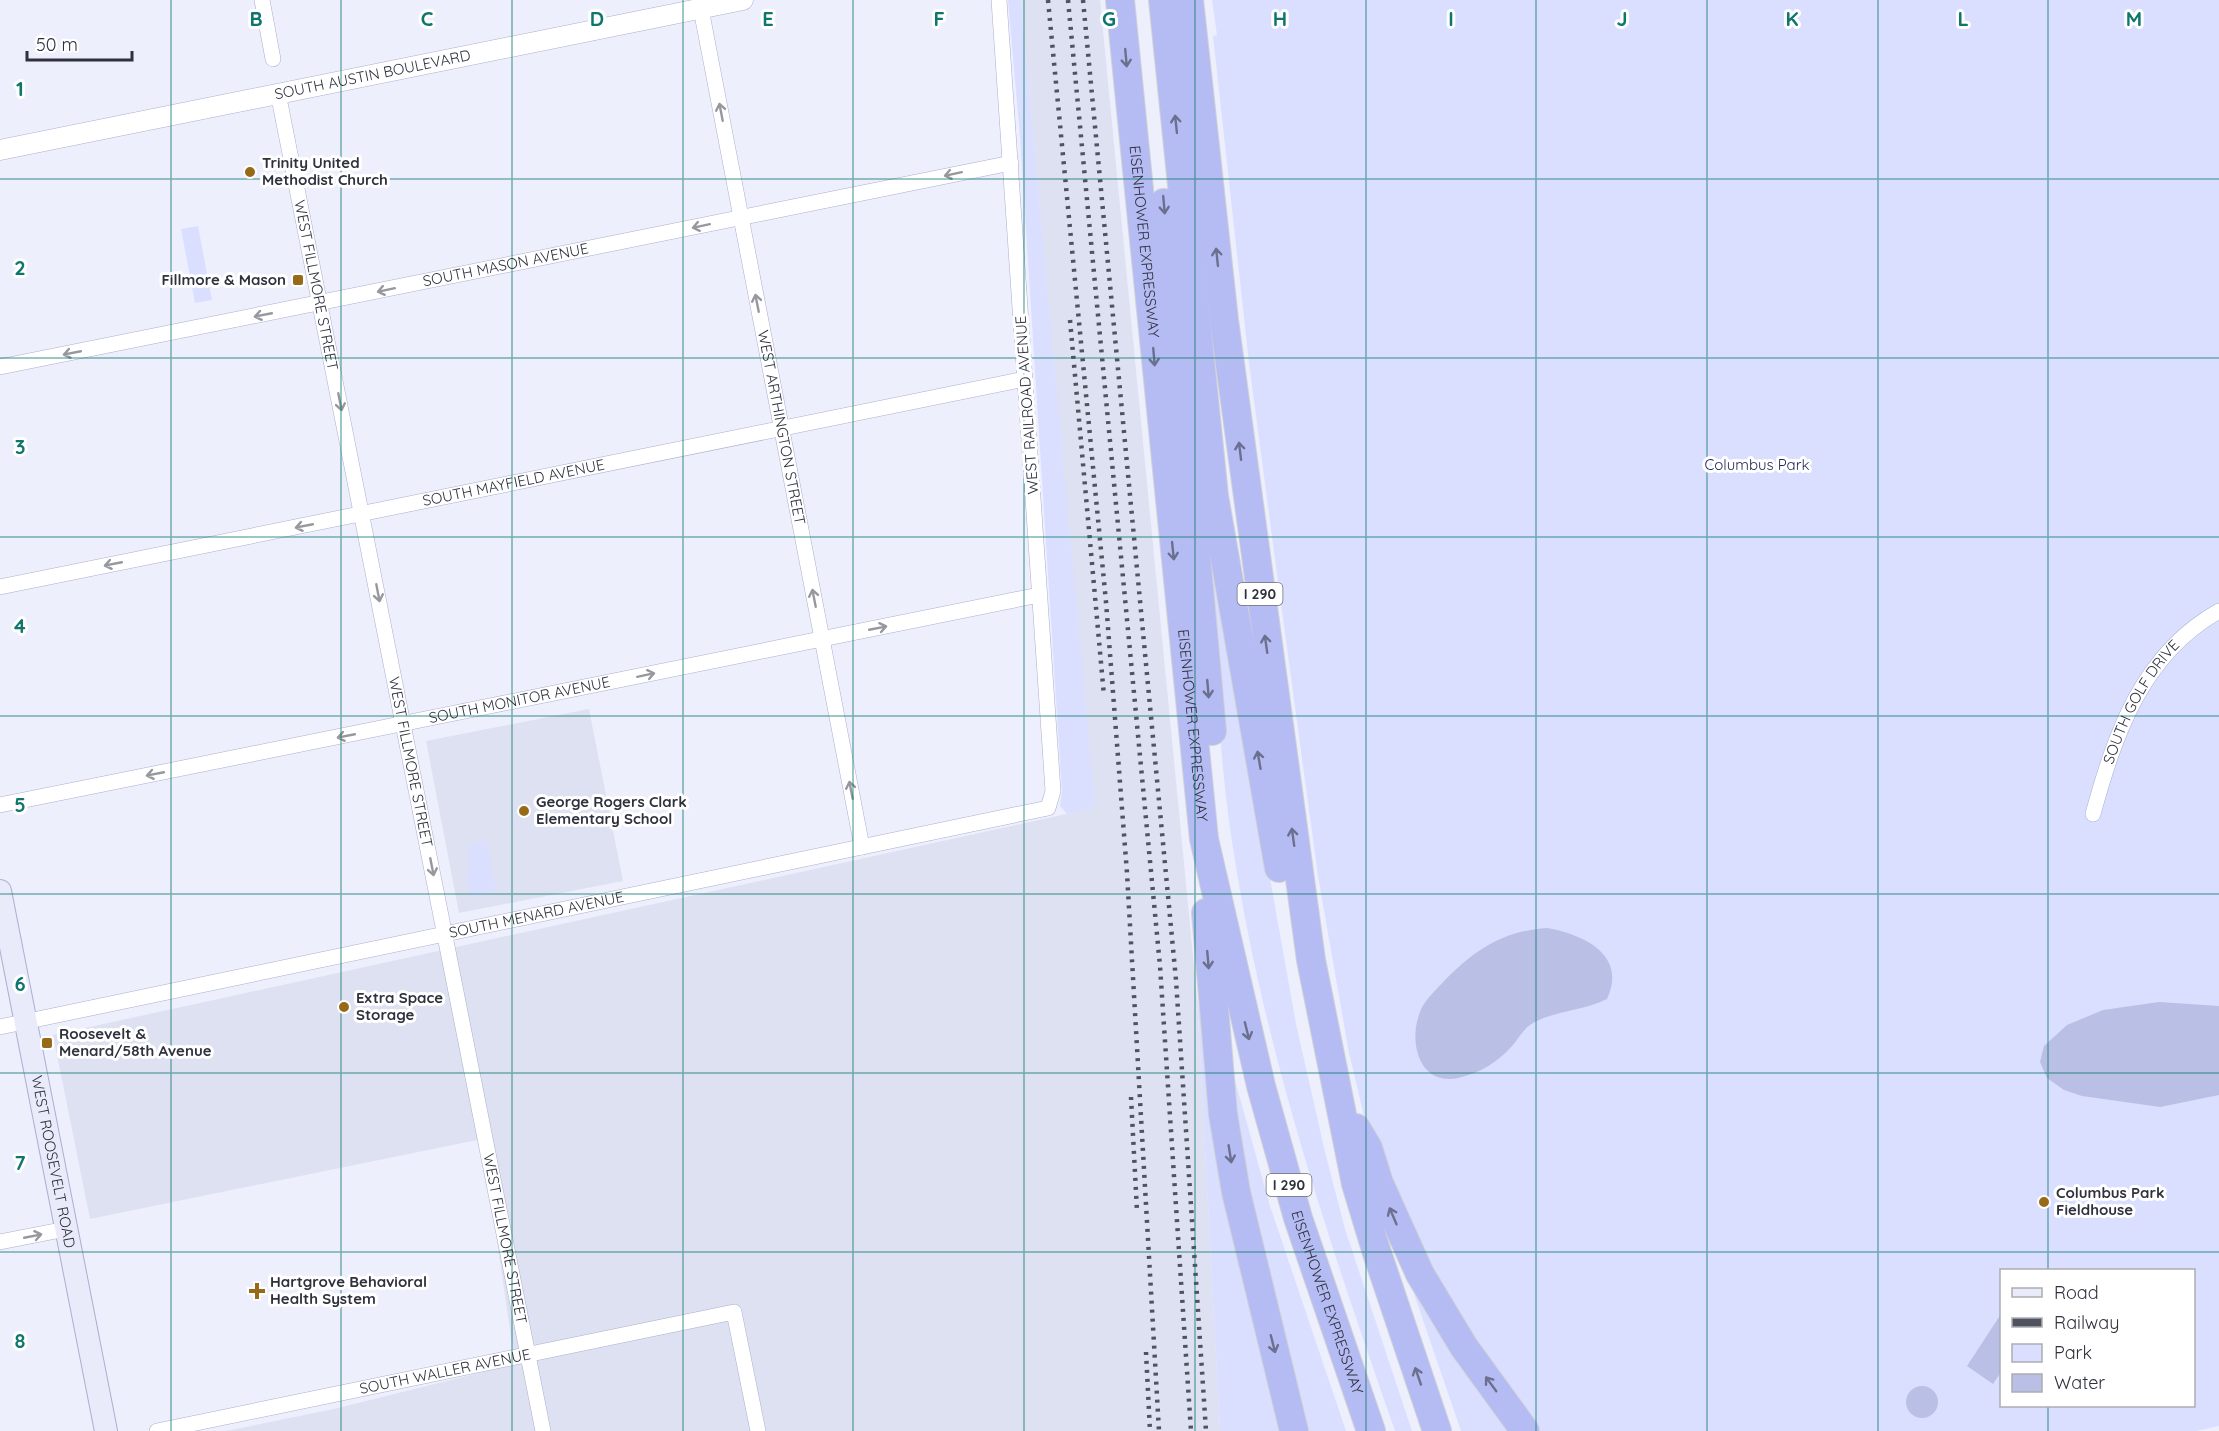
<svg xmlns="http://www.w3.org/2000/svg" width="2219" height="1431" viewBox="0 0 2219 1431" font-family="Quicksand,sans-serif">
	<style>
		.built { fill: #dee1f1 }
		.green { fill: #dadfff; fill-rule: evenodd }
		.water { fill: #babfe5 }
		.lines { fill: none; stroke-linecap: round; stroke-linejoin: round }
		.minor-casing { stroke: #aaafce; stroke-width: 16 }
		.tertiary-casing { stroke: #aaafce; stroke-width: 21 }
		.secondary-casing { stroke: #aaafce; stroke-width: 24 }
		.motorway-casing { stroke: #d1d2d4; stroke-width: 30 }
		.minor { stroke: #fff; stroke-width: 15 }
		.tertiary { stroke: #fff; stroke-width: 20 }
		.secondary { stroke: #e9ebfb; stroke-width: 22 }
		.motorway { stroke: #b5bcf3; stroke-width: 28 }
		.rail { stroke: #50525f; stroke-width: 4.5; stroke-dasharray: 3 6; stroke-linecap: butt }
		.oneway { stroke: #6b708f }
		.oneway2 { stroke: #97989e }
		.grid { fill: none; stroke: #0f766e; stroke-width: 1.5; stroke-opacity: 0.55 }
		.poi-dot { fill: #976a18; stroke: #fff; stroke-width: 2 }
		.labels { text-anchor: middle; stroke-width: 6; stroke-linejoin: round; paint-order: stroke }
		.shield { fill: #fff; stroke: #6d6f77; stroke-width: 1.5 }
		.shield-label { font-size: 14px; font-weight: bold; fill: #2f313d }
		.street-label { font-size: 15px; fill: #2f313d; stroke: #fff }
		.poi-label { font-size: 15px; font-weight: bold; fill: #2f313d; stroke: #fff; text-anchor: start }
		.park-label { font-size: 15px; fill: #262656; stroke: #fff }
		.grid-label { font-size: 20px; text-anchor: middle; font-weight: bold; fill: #0f766e; stroke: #fff; stroke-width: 6; stroke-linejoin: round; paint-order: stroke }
	</style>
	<rect width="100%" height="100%" fill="#edeffd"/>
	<path class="built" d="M1021,0H1100L1197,997L1220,1431H226L334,1409L515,1364L482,1139L90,1219L53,1035L1094,808Z
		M589,709L623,881L459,913L426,741Z"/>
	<path class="green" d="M1008,0H1021L1095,808L1067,814L1060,806L1062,792L1020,137Z
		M1212,0H2219V1426L2196,1431H1538L1458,1319L1381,1170L1364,1116L1349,1053L1318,876L1277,574L1249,363L1213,36L1217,35ZM2002,1270H2194V1406H2002Z
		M198,226L212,300L195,303L181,229Z
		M1217,581L1296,1024L1325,1152L1345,1229L1412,1431H1395C1329,1242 1265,1053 1234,854C1219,765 1217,673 1209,583Z
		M486,841L496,890L470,896L466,869L471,868L467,845Z
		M1197,997L1281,1431H1220Z
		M1233,1073L1270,1206L1346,1431H1305L1235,1134Z
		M1410,1282L1517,1431H1461Z"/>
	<path class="water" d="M1547,928C1582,934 1628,954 1607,999C1584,1011 1550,1011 1530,1025C1523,1030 1518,1039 1512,1046C1498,1062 1480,1073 1458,1078C1419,1086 1408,1042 1420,1012C1424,1000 1437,989 1445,980C1476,949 1503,931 1547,928Z
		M2159,1002L2219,1006V1095L2160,1107L2082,1096L2064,1090L2047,1078L2040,1062L2044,1046L2067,1025L2103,1010Z
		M2001,1314V1372L1993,1384L1967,1366Z
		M1906 1402a16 16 0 1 1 32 0a16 16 0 1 1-32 0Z"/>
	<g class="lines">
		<defs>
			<g id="minor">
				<path d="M262,0L273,59"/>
				<path id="s1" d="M701,9L862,847"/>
				<path id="s2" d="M278,93L543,1431"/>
				<path id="s3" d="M0,367L1011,163"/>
				<path id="s4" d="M0,587L1025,379"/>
				<path id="s5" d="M0,805L1039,595"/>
				<path id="s6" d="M2093,814C2115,734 2142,654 2219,611"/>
				<path id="s7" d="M0,1027L1048,808L1053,791L999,0"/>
				<path d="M0,1242L66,1229"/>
				<path id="s8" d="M157,1431L734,1312L758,1431"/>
			</g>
			<g id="tertiary">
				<path id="s9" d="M0,150L743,0"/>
			</g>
			<g id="secondary">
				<path id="s10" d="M0,891L106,1431"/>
			</g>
			<g id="motorway">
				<path id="s11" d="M1120,0L1204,839L1261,1086L1298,1218L1371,1431"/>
				<path d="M1163,0L1214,496L1279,868"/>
				<path d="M1189,0L1224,320L1311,960L1356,1184L1376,1250L1437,1431"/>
				<path d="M1164,203L1212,731"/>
				<path d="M1206,913L1223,1114L1236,1192L1294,1431"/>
				<path d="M1356,1128L1368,1148L1379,1183L1420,1274L1464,1347L1525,1431"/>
			</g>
		</defs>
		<use href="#minor" class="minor-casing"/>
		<use href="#tertiary" class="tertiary-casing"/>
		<use href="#secondary" class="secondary-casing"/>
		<use href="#motorway" class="motorway-casing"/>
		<use href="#minor" class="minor"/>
		<use href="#tertiary" class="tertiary"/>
		<use href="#secondary" class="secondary"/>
		<use href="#motorway" class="motorway"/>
		<path class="rail" d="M1048,0L1106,602L1127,873L1159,1431
			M1068,0L1160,966L1191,1431
			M1083,0L1176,980L1206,1431
			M1070,320L1104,696
			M1131,1097L1137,1211
			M1146,1352L1150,1431"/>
	</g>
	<defs><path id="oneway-shaft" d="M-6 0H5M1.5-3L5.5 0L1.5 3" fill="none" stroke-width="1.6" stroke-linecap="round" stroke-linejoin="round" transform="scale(1.5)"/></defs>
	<g class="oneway">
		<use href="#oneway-shaft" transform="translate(1126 58) rotate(85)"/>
		<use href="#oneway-shaft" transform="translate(1176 124) rotate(-96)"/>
		<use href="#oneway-shaft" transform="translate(1164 205) rotate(85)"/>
		<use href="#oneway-shaft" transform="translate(1217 257) rotate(-96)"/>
		<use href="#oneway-shaft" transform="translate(1154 357) rotate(85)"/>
		<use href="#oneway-shaft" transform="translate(1240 451) rotate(-97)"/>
		<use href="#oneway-shaft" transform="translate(1173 551) rotate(84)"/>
		<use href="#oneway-shaft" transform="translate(1266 644) rotate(-98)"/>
		<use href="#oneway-shaft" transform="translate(1208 689) rotate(85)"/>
		<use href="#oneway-shaft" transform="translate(1259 760) rotate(-100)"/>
		<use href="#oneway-shaft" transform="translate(1293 837) rotate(-98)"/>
		<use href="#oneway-shaft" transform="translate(1208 960) rotate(85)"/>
		<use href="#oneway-shaft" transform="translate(1247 1031) rotate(76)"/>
		<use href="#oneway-shaft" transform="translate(1230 1154) rotate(81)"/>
		<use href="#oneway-shaft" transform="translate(1393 1216) rotate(-113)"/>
		<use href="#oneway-shaft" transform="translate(1273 1344) rotate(76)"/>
		<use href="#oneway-shaft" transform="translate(1418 1376) rotate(-109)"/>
		<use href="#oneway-shaft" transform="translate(1491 1384) rotate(-126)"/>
	</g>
	<g class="oneway2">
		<use href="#oneway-shaft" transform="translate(721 112) rotate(-101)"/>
		<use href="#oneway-shaft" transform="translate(953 174) rotate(168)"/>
		<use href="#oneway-shaft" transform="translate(701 226) rotate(168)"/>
		<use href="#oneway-shaft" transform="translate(386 290) rotate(168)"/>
		<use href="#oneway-shaft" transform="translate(757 303) rotate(-101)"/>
		<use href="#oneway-shaft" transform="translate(263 315) rotate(169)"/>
		<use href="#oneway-shaft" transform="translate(72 353) rotate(169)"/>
		<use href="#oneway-shaft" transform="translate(340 402) rotate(79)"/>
		<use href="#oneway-shaft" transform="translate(304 526) rotate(169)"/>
		<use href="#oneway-shaft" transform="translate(113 564) rotate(169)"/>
		<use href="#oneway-shaft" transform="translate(378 593) rotate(79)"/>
		<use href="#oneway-shaft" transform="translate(814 598) rotate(-101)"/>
		<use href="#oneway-shaft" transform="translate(878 628) rotate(-11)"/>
		<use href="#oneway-shaft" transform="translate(646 675) rotate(-12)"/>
		<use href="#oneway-shaft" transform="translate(346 736) rotate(169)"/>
		<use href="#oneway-shaft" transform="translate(155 774) rotate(169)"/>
		<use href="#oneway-shaft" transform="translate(851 790) rotate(-101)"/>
		<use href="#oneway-shaft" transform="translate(432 867) rotate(79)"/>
		<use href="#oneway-shaft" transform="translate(33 1236) rotate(-11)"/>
	</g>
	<path class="grid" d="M171,0V1431M341,0V1431M512,0V1431M683,0V1431M853,0V1431M1024,0V1431M1195,0V1431M1366,0V1431M1536,0V1431M1707,0V1431M1878,0V1431M2048,0V1270M0,179H2219M0,358H2219M0,537H2219M0,716H2219M0,894H2219M0,1073H2219M0,1252H2219M2048,1406V1431"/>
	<g class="poi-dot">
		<circle cx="250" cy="172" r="6"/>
		<rect x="292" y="274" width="12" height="12" rx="3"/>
		<circle cx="524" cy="811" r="6"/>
		<circle cx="344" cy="1007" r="6"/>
		<rect x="41" y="1037" width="12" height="12" rx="3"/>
		<circle cx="2044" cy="1202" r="6"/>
		<path d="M254 1282h6v6h6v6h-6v6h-6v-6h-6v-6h6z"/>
	</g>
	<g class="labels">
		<g class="shield">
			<rect x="1237.5" y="583" width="45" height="22" rx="4.5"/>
			<rect x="1266.5" y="1174" width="45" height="22" rx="4.5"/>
		</g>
		<g class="shield-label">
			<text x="1260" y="599">I 290</text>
			<text x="1289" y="1190">I 290</text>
		</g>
		<g class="street-label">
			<text dy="5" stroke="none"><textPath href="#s9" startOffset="380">SOUTH AUSTIN BOULEVARD</textPath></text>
			<text dy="5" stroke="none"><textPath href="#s11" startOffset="243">EISENHOWER EXPRESSWAY</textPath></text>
			<text dy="5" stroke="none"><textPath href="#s3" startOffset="516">SOUTH MASON AVENUE</textPath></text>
			<text dy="5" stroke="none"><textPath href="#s2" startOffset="196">WEST FILLMORE STREET</textPath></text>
			<text transform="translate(1027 405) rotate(-94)" y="5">WEST RAILROAD AVENUE</text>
			<text dy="5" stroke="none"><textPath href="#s1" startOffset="426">WEST ARTHINGTON STREET</textPath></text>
			<text dy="5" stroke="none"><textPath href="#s4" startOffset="524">SOUTH MAYFIELD AVENUE</textPath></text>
			<text dy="5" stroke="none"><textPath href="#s5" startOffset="530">SOUTH MONITOR AVENUE</textPath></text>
			<text dy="5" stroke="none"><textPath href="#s6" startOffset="123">SOUTH GOLF DRIVE</textPath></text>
			<text dy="5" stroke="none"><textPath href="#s11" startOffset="729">EISENHOWER EXPRESSWAY</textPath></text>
			<text dy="5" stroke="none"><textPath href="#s2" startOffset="682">WEST FILLMORE STREET</textPath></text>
			<text dy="5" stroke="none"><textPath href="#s7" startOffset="548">SOUTH MENARD AVENUE</textPath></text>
			<text dy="5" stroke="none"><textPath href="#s10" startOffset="276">WEST ROOSEVELT ROAD</textPath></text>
			<text dy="5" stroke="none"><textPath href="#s2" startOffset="1168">WEST FILLMORE STREET</textPath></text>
			<text dy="5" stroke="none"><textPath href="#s11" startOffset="1323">EISENHOWER EXPRESSWAY</textPath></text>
			<text dy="5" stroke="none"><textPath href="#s8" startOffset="294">SOUTH WALLER AVENUE</textPath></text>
		</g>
		<g class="poi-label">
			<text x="262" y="168">Trinity United<tspan x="262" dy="17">Methodist Church</tspan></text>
			<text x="286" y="285" text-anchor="end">Fillmore &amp; Mason</text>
			<text x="536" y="807">George Rogers Clark<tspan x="536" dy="17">Elementary School</tspan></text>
			<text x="356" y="1003">Extra Space<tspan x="356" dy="17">Storage</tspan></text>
			<text x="59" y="1039">Roosevelt &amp;<tspan x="59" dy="17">Menard/58th Avenue</tspan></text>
			<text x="2056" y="1198">Columbus Park<tspan x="2056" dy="17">Fieldhouse</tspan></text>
			<text x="270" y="1287">Hartgrove Behavioral<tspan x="270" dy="17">Health System</tspan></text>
		</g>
		<g class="park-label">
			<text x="1757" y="470">Columbus Park</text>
		</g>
	</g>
	<g class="grid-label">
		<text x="256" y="26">B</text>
		<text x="427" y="26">C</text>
		<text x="597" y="26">D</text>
		<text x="768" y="26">E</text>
		<text x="939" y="26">F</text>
		<text x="1109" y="26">G</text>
		<text x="1280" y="26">H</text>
		<text x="1451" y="26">I</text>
		<text x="1622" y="26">J</text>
		<text x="1792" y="26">K</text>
		<text x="1963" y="26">L</text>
		<text x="2134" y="26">M</text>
		<text x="20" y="96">1</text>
		<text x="20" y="275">2</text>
		<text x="20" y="454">3</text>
		<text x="20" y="633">4</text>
		<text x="20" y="812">5</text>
		<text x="20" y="991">6</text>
		<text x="20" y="1170">7</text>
		<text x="20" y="1348">8</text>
	</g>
	<rect x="2000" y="1269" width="195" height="138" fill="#ffffff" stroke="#acadb1" stroke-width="1.5"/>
	<rect x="2012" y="1288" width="30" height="9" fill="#e9ebfb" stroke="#acadb1" stroke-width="1.5"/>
	<text x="2054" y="1299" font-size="18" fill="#2f313d">Road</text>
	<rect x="2012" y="1318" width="30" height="9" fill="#50525f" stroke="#acadb1" stroke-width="1.5"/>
	<text x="2054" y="1329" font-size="18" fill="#2f313d">Railway</text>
	<rect x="2012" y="1344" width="30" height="18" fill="#dadfff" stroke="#acadb1" stroke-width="1.5"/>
	<text x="2054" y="1359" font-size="18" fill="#2f313d">Park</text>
	<rect x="2012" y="1374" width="30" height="18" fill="#babfe5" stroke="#acadb1" stroke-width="1.5"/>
	<text x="2054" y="1389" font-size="18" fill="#2f313d">Water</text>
	<path d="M27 51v9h105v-9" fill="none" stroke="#2f313d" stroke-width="3"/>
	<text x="36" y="51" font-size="18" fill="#2f313d" stroke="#ffffff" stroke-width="4.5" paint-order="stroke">50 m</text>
</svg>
